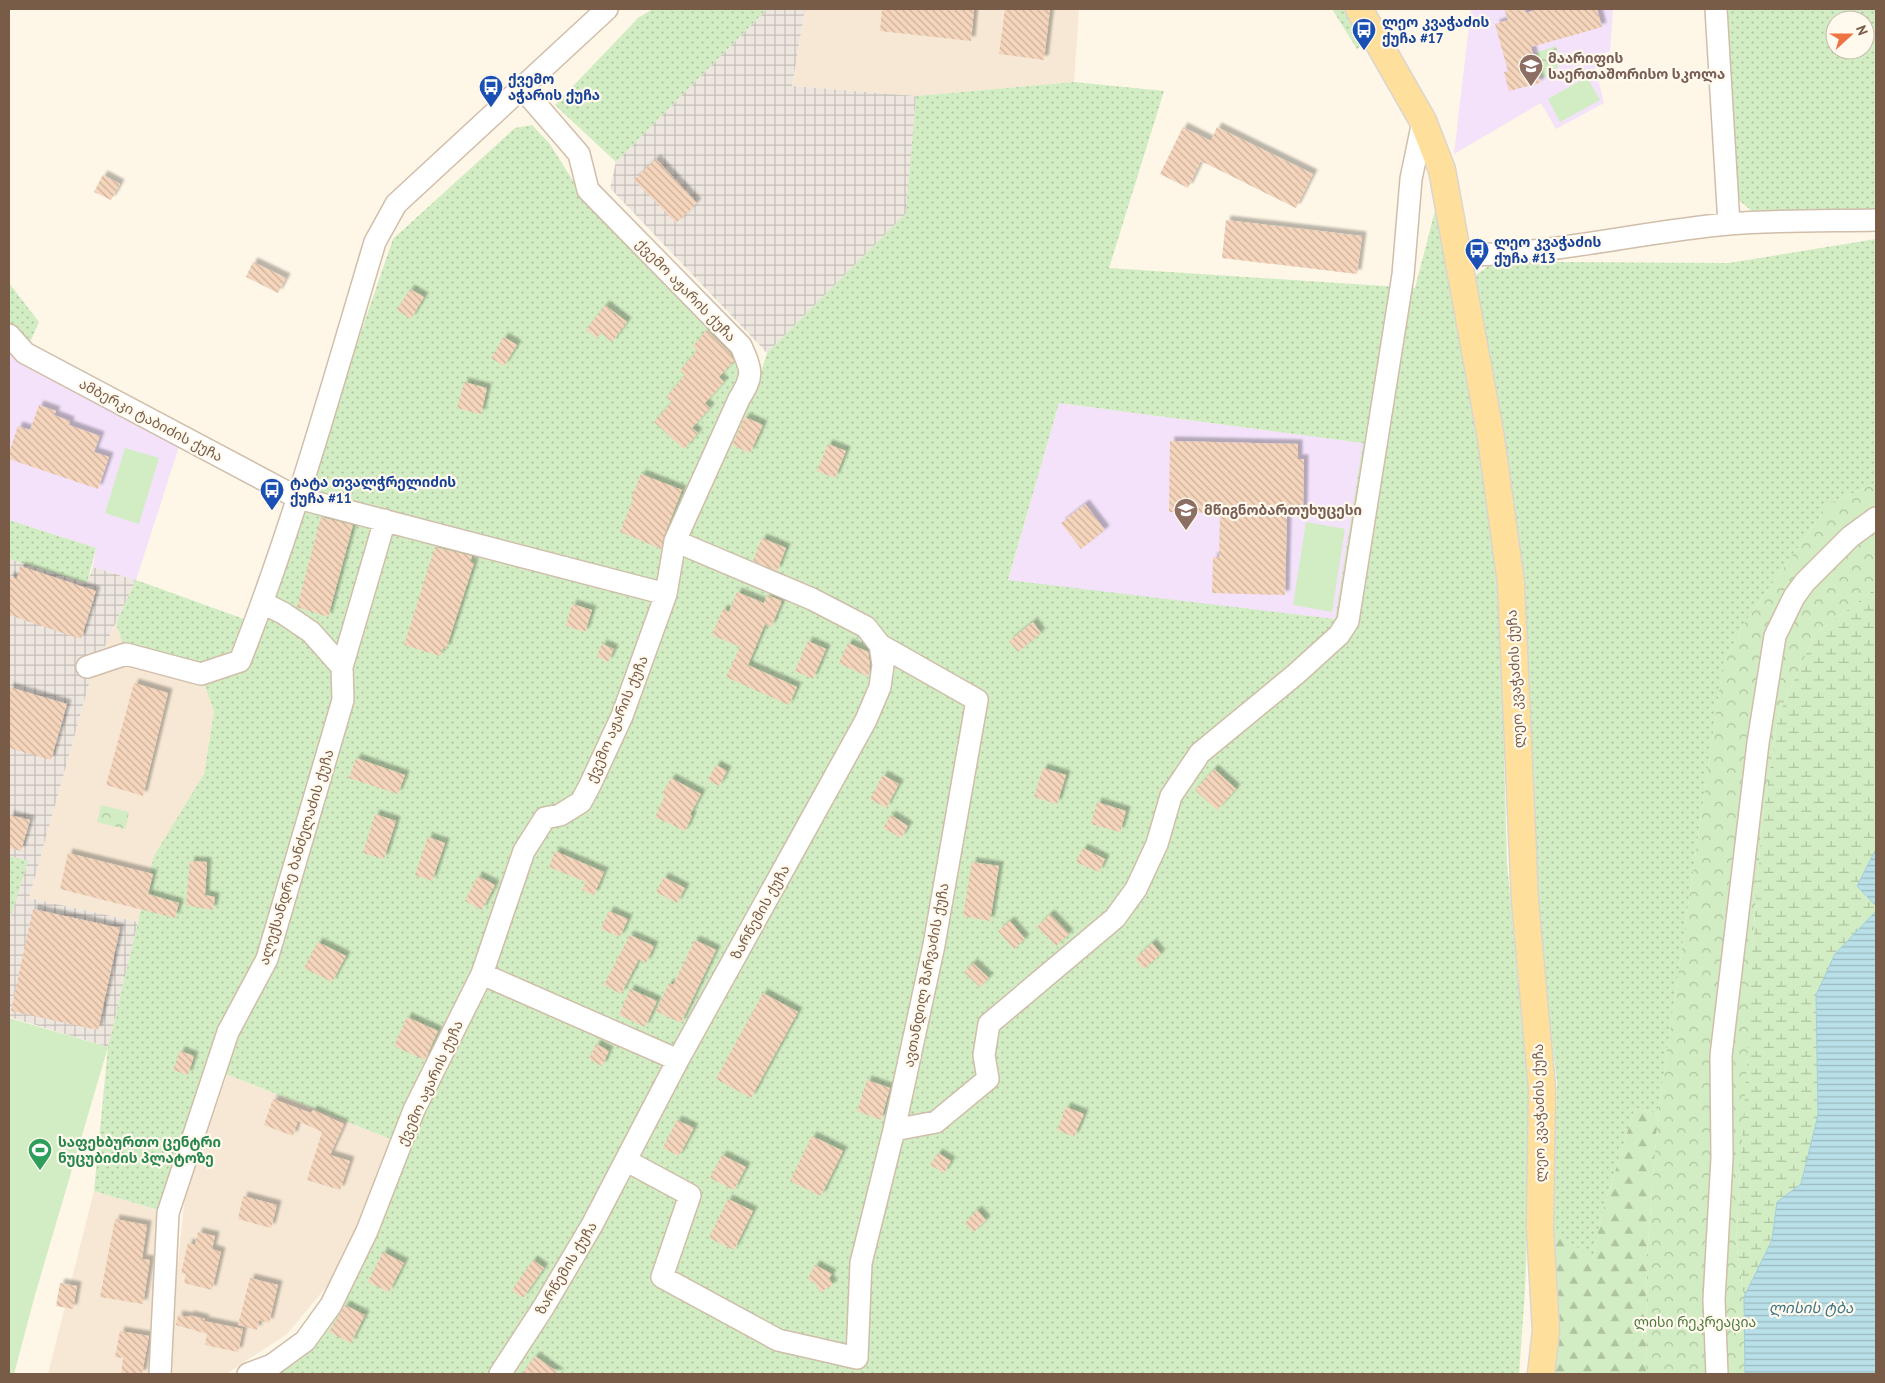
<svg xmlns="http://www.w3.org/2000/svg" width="1885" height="1383" viewBox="0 0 1885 1383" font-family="'PT Sans','Noto Sans Georgian',sans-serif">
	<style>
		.residential { fill: #f6e8d4 }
		.industrial { fill: url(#industrial-grid) }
		.education { fill: #f3e2fa }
		.grass { fill: url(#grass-dots); fill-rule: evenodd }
		.forest { fill: url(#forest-firs) }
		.wetland { fill: url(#wetland-marsh) }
		.park { fill: url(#park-crowns) }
		.pitch { fill: #d2edc3 }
		.water { fill: url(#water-rules); stroke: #9ecfdc }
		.building { fill: url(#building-back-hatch); filter: url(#shadow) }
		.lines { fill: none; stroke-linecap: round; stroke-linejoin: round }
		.minor-casing { stroke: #d0beaa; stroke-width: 24 }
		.major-casing { stroke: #dcd5cf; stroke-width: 29 }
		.minor { stroke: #fff; stroke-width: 21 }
		.major { stroke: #ffdf9c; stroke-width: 26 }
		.labels { text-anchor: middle; stroke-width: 4.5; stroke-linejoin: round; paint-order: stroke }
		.transit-label { font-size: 14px; font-weight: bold; fill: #164399; stroke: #fff9ee; text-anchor: start }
		.education-label { font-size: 14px; font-weight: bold; fill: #785e54; stroke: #fff9ee; text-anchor: start }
		.street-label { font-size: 14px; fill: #795c48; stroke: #fff9ee }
		.leisure-label { font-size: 14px; font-weight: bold; fill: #27864d; stroke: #fff9ee; text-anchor: start }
		.park-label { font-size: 14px; fill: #4c7a3c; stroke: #fff9ee }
		.water-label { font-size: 15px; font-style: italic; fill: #3e7787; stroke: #fff9ee }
	</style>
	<defs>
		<pattern id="industrial-grid" width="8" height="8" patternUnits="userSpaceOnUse" patternTransform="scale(1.25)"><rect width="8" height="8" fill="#eee7e0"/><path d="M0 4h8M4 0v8" fill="none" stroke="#c6beb8"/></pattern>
		<pattern id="grass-dots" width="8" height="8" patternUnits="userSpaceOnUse" patternTransform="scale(1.25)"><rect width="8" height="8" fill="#d2edc3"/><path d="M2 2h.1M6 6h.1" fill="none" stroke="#afc3a0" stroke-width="1.8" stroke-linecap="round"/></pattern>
		<pattern id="forest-firs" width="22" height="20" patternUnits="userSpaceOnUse" patternTransform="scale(1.25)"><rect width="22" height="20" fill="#d2edc3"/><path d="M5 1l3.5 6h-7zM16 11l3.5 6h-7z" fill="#afc3a0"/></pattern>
		<pattern id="wetland-marsh" width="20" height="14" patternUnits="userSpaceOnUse" patternTransform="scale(1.25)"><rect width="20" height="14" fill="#d2edc3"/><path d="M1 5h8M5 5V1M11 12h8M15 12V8" fill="none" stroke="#afc3a0"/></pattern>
		<pattern id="park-crowns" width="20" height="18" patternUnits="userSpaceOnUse" patternTransform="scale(1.25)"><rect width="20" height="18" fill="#d2edc3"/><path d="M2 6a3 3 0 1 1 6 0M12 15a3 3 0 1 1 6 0" fill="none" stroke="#afc3a0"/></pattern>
		<pattern id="water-rules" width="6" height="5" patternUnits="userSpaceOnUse" patternTransform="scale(1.25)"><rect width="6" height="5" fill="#b9e0e9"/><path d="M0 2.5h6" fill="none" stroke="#9bb9bf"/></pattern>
		<pattern id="building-back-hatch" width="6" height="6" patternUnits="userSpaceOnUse" patternTransform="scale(1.25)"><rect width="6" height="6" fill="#f5d5bc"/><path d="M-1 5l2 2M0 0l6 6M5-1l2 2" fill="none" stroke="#cbb09b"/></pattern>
		<filter id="shadow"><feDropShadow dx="4.5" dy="-4.5" stdDeviation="1" flood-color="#0004"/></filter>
	</defs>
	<rect width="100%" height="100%" fill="#fef6e6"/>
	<path class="residential" d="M802,9H1079L1074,82L916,96L792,86L805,10Z
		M116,623L126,654L201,674L214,712L204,774L138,922L29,898L92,673Z
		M227,1075L397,1141L332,1280L287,1334L226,1374H166L185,1197Z
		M94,1191L160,1211L153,1374H48Z"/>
	<path class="industrial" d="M767,9H805L792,86L916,96L907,213L767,353L610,188L616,162Z
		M9,558L87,583L93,567L136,580L92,673L29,898L138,922L108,1047L9,1017V922L27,862L9,856Z"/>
	<path class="education" d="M1471,9H1613L1610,51L1600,55L1596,61V71L1604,103L1556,129L1541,103L1454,154Z
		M9,308L39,322L25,353L182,437L136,580L93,567L96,548L9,520Z
		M1059,403L1364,443L1335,619L1008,581Z"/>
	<path class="grass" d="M653,9H767L616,162L555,105L638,18Z
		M1332,9H1346L1365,42L1357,49Z
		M1721,9H1876V211L1754,213L1734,196ZM1835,20H1865V50H1835Z
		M1074,82L1164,91L1109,268L1415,288L1438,199L1465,353L1497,563L1503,717L1507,863L1531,1122L1525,1290L1519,1374H248L305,1341L401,1143L215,1070L168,1213L94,1191L108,1047L154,856L204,774L214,712L201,674L126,654L116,623L136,580L255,623L331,419L393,239L515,128L532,125L550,144L585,200L738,349L754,393L767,353L906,213L916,96ZM1059,403L1363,443L1335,619L1008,580Z
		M1876,239V483L1829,504L1745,622L1723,664L1658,1114L1635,1108L1601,1217L1593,1258L1552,1232L1557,1084L1537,909L1530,690L1524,583L1498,400L1484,347L1473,277L1497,260L1553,262L1729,263Z
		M9,283L39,322L25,353L9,335Z
		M9,520L96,548L87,583L9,559Z
		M9,856L28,861L9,922Z"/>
	<path class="forest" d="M1635,1108L1658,1114L1647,1255L1646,1374H1542L1549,1228L1593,1258L1601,1217Z"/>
	<path class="wetland" d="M1876,588V849L1857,886L1876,906V911L1835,954L1816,995L1818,1115L1801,1184L1777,1203L1772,1240L1744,1297L1736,1242L1753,939L1762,821L1778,716L1815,634Z"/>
	<path class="park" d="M1556,46L1560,59L1556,73L1542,78L1535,53Z
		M1876,483V588L1815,634L1778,716L1762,821L1753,939L1748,1047L1740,1173L1736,1242L1744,1297L1745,1374H1646L1647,1255L1658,1114L1723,664L1745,622L1829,504Z
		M101,805L129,812L125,829L97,822Z"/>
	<path class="pitch" d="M1587,77L1600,100L1560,122L1548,99Z
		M125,448L159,458L139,524L105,513Z
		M1306,522L1345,529L1332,612L1293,605Z
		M9,1018L108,1047L35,1295L14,1374H9Z"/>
	<path class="water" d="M1876,849V906L1857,886Z
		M1876,911V1374H1745L1744,1297L1772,1240L1777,1202L1801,1184L1818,1115L1816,995L1835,954Z"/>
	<path class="building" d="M882,9H974L971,41L880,31Z
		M1005,9H1050L1044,60L999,54Z
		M1504,9H1525L1526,13L1539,9H1597L1602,27L1531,47L1540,83L1509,91L1504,72L1508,71L1495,24L1508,20Z
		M1183,127L1211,141L1217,127L1313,174L1296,208L1201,161L1188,188L1160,174Z
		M656,159L697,203L676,223L634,180Z
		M103,175L120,184L111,200L94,192Z
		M1226,220L1362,236L1357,274L1222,258Z
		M253,262L286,278L278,293L246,277Z
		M410,289L424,297L411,319L397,310Z
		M605,305L627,322L612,342L601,333L597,338L586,330Z
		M707,330L730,353L734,361L719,377L724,382L705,403L710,408L692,428L698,433L684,449L654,422L672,402L666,397L685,375L680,370L697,351L693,346Z
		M504,337L517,345L504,366L491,358Z
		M464,382L487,388L481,414L457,408Z
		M39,405L56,411L54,415L70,421L69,425L100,436L94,452L109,457L98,489L9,459V453L18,426L30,430Z
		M745,417L763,425L750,453L732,445Z
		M1170,441L1298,444V459H1304L1303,512H1287L1285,595L1212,593L1213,557H1219L1220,513L1169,512Z
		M828,444L846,451L835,478L817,471Z
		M641,474L682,490L664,536L661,549L620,532L633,500L631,499Z
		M1085,504L1105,530L1081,549L1061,523Z
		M321,517L353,525L328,617L297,607Z
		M762,538L786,548L777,571L753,561Z
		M435,547L472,556L470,562L474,563L446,649L443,648L440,656L404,645Z
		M20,566L96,591L81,639L9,615V576L17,579Z
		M737,592L764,603L767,595L782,601L771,627L765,624L748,665L797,687L789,705L726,677L740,647L712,635L723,609L729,612Z
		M572,604L592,610L585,632L566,626Z
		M1033,622L1041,633L1018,652L1009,641Z
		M808,641L826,649L813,679L795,671Z
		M848,643L868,652L870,665L868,677L839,663Z
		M602,644L614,649L608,662L597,656Z
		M134,683L168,693L143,796L106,785Z
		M9,687L67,704L51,760L9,748Z
		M356,758L405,775L398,794L349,778Z
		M716,765L727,771L719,786L708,780Z
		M1043,768L1066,775L1057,804L1034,797Z
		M1214,769L1236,789L1217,810L1195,790Z
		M883,775L899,784L886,808L870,799Z
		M671,778L701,794L690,815L692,816L685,831L655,817L665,795L662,794Z
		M1097,802L1126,811L1120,832L1091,824Z
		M375,814L396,821L384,859L363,853Z
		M9,815L30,820L21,851L9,848Z
		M891,815L908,826L901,838L883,828Z
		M428,837L445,843L432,881L415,875Z
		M1083,848L1105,859L1099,872L1076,862Z
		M555,851L604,872L594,895L582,890L586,882L549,867Z
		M68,853L153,874L148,894L179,903L175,918L60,889Z
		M190,861L207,862L205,895L215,897L213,910L186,905Z
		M972,862L999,866L990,921L963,916Z
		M478,876L495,885L482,910L465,901Z
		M664,877L685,888L677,903L656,892Z
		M33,909L120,928L98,1030L11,1011Z
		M609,911L628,919L620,937L601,929Z
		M1050,914L1069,934L1056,946L1037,927Z
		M1010,921L1025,939L1014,949L998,931Z
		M630,935L654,946L646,963L639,959L621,994L604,985Z
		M695,940L716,950L681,1023L656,1011L669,983L673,985Z
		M318,942L346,956L332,982L304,968Z
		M1152,943L1161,954L1144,969L1135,959Z
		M973,963L989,978L980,987L964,972Z
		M630,989L657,1001L645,1027L619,1015Z
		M763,993L798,1012L751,1098L716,1079Z
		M407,1017L438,1031L425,1060L394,1046Z
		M596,1044L609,1051L602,1066L589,1059Z
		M180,1051L194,1056L188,1075L173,1070Z
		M867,1080L890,1088L881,1120L857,1111Z
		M273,1099L311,1113L313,1110L344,1124L330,1155L350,1161L340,1190L307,1180L322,1132L298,1121L293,1136L264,1125Z
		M1066,1107L1084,1114L1074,1137L1057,1130Z
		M677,1120L694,1128L679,1156L663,1148Z
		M812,1136L843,1151L821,1196L790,1181Z
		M938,1153L951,1161L944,1173L930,1165Z
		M722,1155L746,1167L734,1190L710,1178Z
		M243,1196L277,1205L271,1228L238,1219Z
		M728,1199L753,1211L734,1250L709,1238Z
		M977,1210L986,1220L974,1232L965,1223Z
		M115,1219L147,1225L142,1259L150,1260L143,1304L100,1297Z
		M198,1232L215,1236L212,1249L221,1252L212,1290L184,1283L186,1274L181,1273L188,1243L195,1245Z
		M383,1252L404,1263L389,1292L368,1282Z
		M533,1260L544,1268L523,1298L512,1290Z
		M815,1265L832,1274L829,1278L833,1285L820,1292L815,1283L808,1279Z
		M250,1278L278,1285L269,1323L259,1320L257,1330L238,1325Z
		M60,1283L77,1286L73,1309L56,1306Z
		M345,1305L365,1315L351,1343L329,1332Z
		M178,1315L189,1317V1315L205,1319L204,1321L243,1329L238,1352L205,1345L207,1334L176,1325Z
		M120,1331L149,1336L142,1374H121L123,1358L115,1357Z
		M535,1356L560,1374H522Z"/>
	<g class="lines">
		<defs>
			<path id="minor" d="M1716,9L1729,224
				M1457,255C1549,256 1638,232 1728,224C1777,220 1827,221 1876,220
				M9,335L25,353L298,498L666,594
				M87,667L126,654L201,674L240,661C294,524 333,382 375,242L396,204L607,9
				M342,667L385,520
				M482,974L678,1060
				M894,1130L936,1122L988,1079L984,1055L989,1024L1115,918L1136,889L1157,844L1171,796L1200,753L1296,674L1339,635L1348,621L1403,275L1411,179L1423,121
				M627,1161L690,1195L662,1277L778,1340L857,1358L861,1263L894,1130L934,945L977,700L880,645
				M160,1374L168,1213L228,1032L267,959L343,700L342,667L311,632L283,613L263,603
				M248,1374L272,1365L305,1341L331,1305L367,1231L414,1110L482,974L524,851L545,818L560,815L581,802L590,785L622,716L666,594L675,541L739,399C754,375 752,371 741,346L588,190L579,154L522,88
				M500,1374L543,1308L592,1225L678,1060L866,720L880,687L883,665L880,645L866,627L812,599L675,541
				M1717,1374L1714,1300L1722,1158L1721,1056L1758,743L1775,636L1794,597L1805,582L1850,537L1876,518"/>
			<path id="major" d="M1359,9L1423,121L1442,170L1491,438L1511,583L1525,901L1542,1089L1540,1228L1546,1331L1541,1374"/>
		</defs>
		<use href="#minor" class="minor-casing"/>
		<use href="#major" class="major-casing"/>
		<use href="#minor" class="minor"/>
		<use href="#major" class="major"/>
	</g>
	<defs>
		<symbol id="bus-pin" viewBox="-11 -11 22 30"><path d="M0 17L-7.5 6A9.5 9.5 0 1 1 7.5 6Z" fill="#1a4fb4" stroke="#fff9ee"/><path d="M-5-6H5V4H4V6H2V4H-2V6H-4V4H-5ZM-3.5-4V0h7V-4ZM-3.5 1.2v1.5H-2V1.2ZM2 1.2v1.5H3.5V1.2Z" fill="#fff"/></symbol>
		<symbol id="school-pin" viewBox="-11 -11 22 30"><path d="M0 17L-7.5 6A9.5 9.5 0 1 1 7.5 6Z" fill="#8d6e63" stroke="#fff9ee"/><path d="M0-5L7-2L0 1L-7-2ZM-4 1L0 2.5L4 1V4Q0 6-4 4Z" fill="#fff"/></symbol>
		<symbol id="stadium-pin" viewBox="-11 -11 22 30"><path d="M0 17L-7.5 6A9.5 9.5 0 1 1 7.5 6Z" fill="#2e9e5b" stroke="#fff9ee"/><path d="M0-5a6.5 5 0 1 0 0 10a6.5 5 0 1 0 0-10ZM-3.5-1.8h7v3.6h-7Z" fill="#fff"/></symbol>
	</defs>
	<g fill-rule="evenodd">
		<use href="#bus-pin" x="1350" y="16" width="28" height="38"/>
		<use href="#school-pin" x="1517" y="52" width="28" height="38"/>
		<use href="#bus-pin" x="477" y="73" width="28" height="38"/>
		<use href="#bus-pin" x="1463" y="236" width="28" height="38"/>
		<use href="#bus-pin" x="258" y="476" width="28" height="38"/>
		<use href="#school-pin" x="1172" y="496" width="28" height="38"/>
		<use href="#stadium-pin" x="26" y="1136" width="28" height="38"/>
	</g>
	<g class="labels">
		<g class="transit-label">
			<text x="1382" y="27">ლეო კვაჭაძის<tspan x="1382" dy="16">ქუჩა #17</tspan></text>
			<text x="508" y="84">ქვემო<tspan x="508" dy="16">აჭარის ქუჩა</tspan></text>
			<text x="1494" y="247">ლეო კვაჭაძის<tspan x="1494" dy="16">ქუჩა #13</tspan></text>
			<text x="290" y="487">ტატა თვალჭრელიძის<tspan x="290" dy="16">ქუჩა #11</tspan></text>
		</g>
		<g class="education-label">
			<text x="1548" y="63">მაარიფის<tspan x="1548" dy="16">საერთაშორისო სკოლა</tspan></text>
			<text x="1204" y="515">მწიგნობართუხუცესი</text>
		</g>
		<g class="street-label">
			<text transform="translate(686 290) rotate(46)" y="5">ქვემო აჟარის ქუჩა</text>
			<text transform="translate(151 420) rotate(28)" y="5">ამბერკი ტაბიძის ქუჩა</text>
			<text transform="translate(1515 679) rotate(-93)" y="5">ლეო კვაჭაძის ქუჩა</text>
			<text transform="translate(617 719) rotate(-67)" y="5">ქვემო აჟარის ქუჩა</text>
			<text transform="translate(296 857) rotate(-73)" y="5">ალექსანდრე ბანძელაძის ქუჩა</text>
			<text transform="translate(760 912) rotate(-61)" y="5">ზარწემის ქუჩა</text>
			<text transform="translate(926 975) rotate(-79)" y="5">ავთანდილ შარვაძის ქუჩა</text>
			<text transform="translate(430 1083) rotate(-65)" y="5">ქვემო აჟარის ქუჩა</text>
			<text transform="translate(1539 1113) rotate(-91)" y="5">ლეო კვაჭაძის ქუჩა</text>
			<text transform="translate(566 1268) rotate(-59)" y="5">ზარწემის ქუჩა</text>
		</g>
		<g class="leisure-label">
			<text x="58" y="1147">საფეხბურთო ცენტრი<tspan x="58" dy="16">ნუცუბიძის პლატოზე</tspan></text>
		</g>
		<g class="park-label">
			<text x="1695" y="1327">ლისი რეკრეაცია</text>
		</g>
		<g class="water-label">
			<text x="1811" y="1313">ლისის ტბა</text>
		</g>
	</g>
	<rect width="1885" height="1383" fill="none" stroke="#795c48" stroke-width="20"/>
	<g transform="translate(1850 35) rotate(69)"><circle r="24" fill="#fff9ee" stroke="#c9baac"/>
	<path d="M0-4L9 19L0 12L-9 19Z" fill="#ef7243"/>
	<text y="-8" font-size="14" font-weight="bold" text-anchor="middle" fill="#795c48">N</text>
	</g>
</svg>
